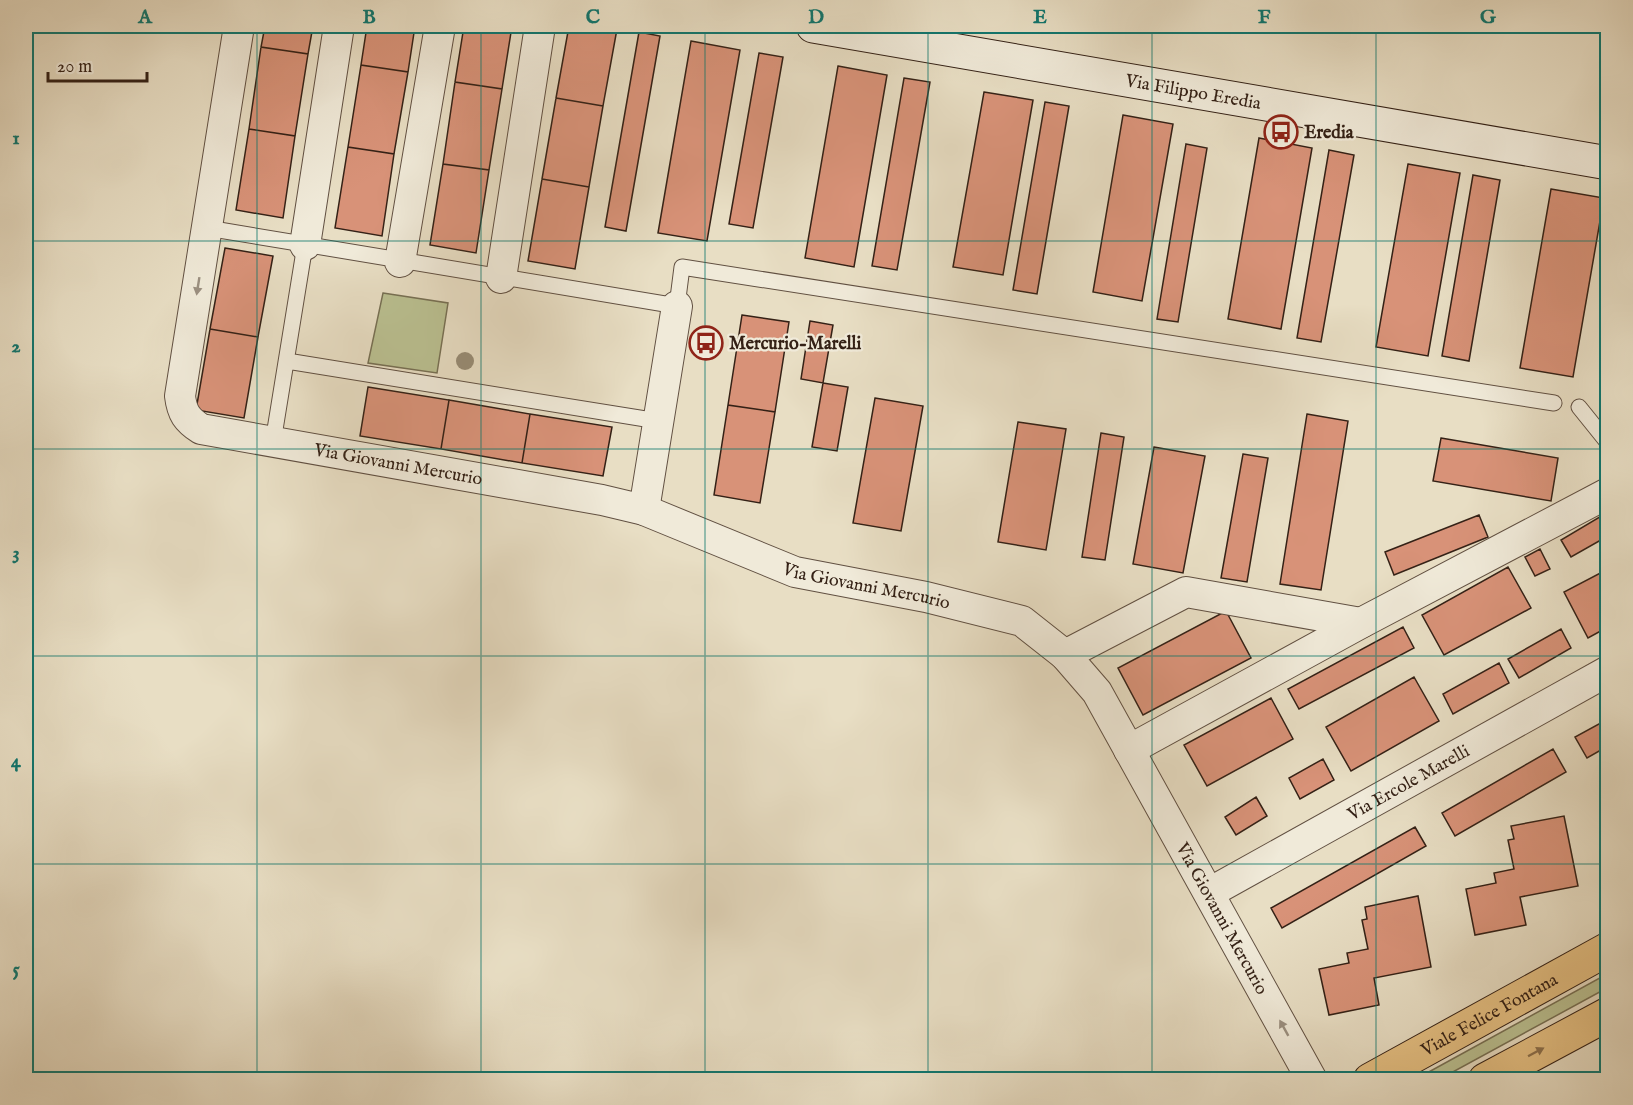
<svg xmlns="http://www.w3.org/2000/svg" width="1633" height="1105" viewBox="0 0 1633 1105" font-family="'IM FELL English',serif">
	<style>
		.green { fill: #bac091; stroke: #777054; stroke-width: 1.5 }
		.building { fill: #d89278; stroke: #342116; stroke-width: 1.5 }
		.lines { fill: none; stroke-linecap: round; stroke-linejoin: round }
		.service-casing { stroke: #615042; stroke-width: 17 }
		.minor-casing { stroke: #615042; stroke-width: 32 }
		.secondary-casing { stroke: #342116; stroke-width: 35 }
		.primary-casing { stroke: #342116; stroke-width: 35 }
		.service { stroke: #f0ead9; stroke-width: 15 }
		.minor { stroke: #f0ead9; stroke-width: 30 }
		.secondary { stroke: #f0ead9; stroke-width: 33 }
		.primary { stroke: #e4bf82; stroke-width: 33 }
		.tree { fill: #988c75 }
		.oneway { fill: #9b9081 }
		.oneway2 { fill: #8c704c }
		.grid { fill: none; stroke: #0f766e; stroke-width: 1.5; stroke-opacity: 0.55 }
		.labels { text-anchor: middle; stroke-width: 4.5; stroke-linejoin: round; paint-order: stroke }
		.street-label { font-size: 18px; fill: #342116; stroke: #f0ead9 }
		.poi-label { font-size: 18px; font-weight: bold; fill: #342116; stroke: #f0ead9; text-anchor: start }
		.neatline { fill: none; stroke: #0f766e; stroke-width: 2 }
		.grid-label { font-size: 20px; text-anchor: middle; font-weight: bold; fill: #0f766e }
	</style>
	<rect width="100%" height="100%" fill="#e8dec4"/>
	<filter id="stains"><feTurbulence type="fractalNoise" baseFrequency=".00333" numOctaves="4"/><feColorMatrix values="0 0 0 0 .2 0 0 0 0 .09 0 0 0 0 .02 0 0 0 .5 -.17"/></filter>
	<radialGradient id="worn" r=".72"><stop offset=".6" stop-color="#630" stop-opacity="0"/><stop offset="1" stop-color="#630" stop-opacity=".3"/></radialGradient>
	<path class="green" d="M383,293L448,303L437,373L368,363Z
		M1607,974V988L1440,1079H1416Z"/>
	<path class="building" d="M265,26H313L308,54L261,47Z
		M367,26H415L408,72L361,65Z
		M464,26H512L502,89L455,82Z
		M569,26H600L617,29L603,106L556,98Z
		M639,32L660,36L626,231L605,227Z
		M691,41L740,50L707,241L658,233Z
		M261,47L308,54L295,136L249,129Z
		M759,53L783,57L753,228L729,224Z
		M361,65L408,72L394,154L348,147Z
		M838,66L887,75L854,267L805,258Z
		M904,78L930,82L897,270L872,266Z
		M455,82L502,89L489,170L443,164Z
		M984,92L1033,100L1003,275L953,267Z
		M556,98L603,106L589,187L542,179Z
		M1045,102L1069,106L1037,294L1013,290Z
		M1123,115L1173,124L1142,301L1093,292Z
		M249,129L295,136L283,218L236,210Z
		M1259,138L1312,148L1281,329L1228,319Z
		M1186,144L1207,148L1178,322L1157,319Z
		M348,147L394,154L382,236L335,228Z
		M1329,150L1354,155L1321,342L1297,338Z
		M443,164L489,170L476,253L430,245Z
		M1408,164L1460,173L1428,356L1376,347Z
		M1473,175L1500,180L1469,361L1442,356Z
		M542,179L589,187L575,269L528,261Z
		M1551,189L1604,198L1573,377L1520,368Z
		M225,248L273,256L258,337L210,329Z
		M742,315L789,322L775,412L728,405Z
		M810,321L833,325L823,383L801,379Z
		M210,329L258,337L244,418L196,410Z
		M823,383L848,387L837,451L812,447Z
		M368,387L449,400L441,449L360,436Z
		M875,398L923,406L901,531L853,523Z
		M449,400L530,414L522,463L441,449Z
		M728,405L775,412L760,503L714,495Z
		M530,414L612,427L603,476L522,463Z
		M1307,414L1348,421L1321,590L1280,584Z
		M1018,422L1066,429L1046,550L998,542Z
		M1101,433L1124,437L1105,560L1082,557Z
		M1441,438L1558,458L1551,501L1433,481Z
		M1154,447L1205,456L1183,573L1133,564Z
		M1243,454L1268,458L1247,582L1221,578Z
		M1608,512V536L1571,557L1561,540Z
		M1479,515L1488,537L1394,575L1385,552Z
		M1540,549L1550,569L1535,576L1525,557Z
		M1508,567L1531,608L1444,655L1422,615Z
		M1608,569V627L1588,638L1564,592Z
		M1226,611L1251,658L1143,715L1118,668Z
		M1403,627L1414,648L1299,709L1288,689Z
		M1561,629L1571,648L1519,678L1508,659Z
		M1499,663L1509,683L1453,714L1443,694Z
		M1414,677L1439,721L1351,771L1326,727Z
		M1271,698L1293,739L1207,786L1184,745Z
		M1608,719V746L1587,758L1575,737Z
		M1553,749L1566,772L1455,836L1442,813Z
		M1323,759L1334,780L1300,799L1289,778Z
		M1256,797L1267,816L1236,835L1225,817Z
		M1564,816L1578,886L1520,897L1526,925L1475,935L1466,889L1496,883L1494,873L1514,869L1508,840L1514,839L1511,826Z
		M1415,827L1426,846L1282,928L1271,908Z
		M1418,896L1431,967L1374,978L1379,1005L1329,1015L1319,969L1349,963L1347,953L1368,949L1362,920L1367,919L1365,907Z"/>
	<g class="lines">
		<defs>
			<path id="service" d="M207,228L677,306L682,267L1554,403
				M287,361L658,421
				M1579,407L1608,443
				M273,442L305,245"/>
			<g id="minor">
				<path id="s1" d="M239,26L180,396C182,413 187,420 201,429L602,500L644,510L795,572L926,597L1022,621L1065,655L1097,692L1312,1080"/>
				<path d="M305,245L339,26"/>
				<path d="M400,262L440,26"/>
				<path d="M501,278L540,26"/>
				<path d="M644,510L677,306"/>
				<path d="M1065,655L1186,592L1361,623"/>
				<path d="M1129,750L1361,623L1608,493"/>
				<path id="s2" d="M1209,893L1608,671"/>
			</g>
			<g id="secondary">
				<path id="s3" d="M813,26L1608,163"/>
			</g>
			<g id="primary">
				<path id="s4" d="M1370,1080L1608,949"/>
				<path d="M1485,1080L1608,1014"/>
			</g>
		</defs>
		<use href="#service" class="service-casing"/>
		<use href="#minor" class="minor-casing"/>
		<use href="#secondary" class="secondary-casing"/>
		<use href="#primary" class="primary-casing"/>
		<use href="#service" class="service"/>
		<use href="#minor" class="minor"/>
		<use href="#secondary" class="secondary"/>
		<use href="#primary" class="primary"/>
	</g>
	<circle class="tree" cx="465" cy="361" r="9"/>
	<defs><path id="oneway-solid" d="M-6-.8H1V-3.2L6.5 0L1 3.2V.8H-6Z" transform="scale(1.5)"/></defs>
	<g class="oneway">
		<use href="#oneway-solid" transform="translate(198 286) rotate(99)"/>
		<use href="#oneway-solid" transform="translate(1284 1028) rotate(-119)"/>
	</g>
	<use class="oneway2" href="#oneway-solid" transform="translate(1536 1052) rotate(-28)"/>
	<path class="grid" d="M257,26V1080M481,26V1080M705,26V1080M928,26V1080M1152,26V1080M1376,26V1080M26,241H1608M26,449H1608M26,656H1608M26,864H1608"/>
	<defs>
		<symbol id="bus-ring" viewBox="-11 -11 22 22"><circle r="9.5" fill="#f0ead9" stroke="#8f2418" stroke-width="1.5"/><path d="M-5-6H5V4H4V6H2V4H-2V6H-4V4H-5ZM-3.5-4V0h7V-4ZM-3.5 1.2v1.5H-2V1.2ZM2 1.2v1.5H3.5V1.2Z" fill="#8f2418"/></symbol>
	</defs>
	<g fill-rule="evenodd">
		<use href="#bus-ring" x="1262" y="113" width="38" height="38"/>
		<use href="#bus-ring" x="687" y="324" width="38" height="38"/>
	</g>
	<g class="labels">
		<g class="street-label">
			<text dy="6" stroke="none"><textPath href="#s3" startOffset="386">Via Filippo Eredia</textPath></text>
			<text dy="6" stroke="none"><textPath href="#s1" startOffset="616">Via Giovanni Mercurio</textPath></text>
			<text dy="6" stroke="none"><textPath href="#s1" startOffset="1102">Via Giovanni Mercurio</textPath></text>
			<text dy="6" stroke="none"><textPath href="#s2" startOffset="228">Via Ercole Marelli</textPath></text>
			<text dy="6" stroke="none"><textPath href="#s1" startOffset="1624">Via Giovanni Mercurio</textPath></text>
			<text dy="6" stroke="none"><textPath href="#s4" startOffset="136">Viale Felice Fontana</textPath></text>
		</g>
		<g class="poi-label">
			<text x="1304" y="138">Eredia</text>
			<text x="729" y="349">Mercurio-Marelli</text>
		</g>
	</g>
	<rect width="1633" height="1105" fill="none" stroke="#e8dec4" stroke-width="66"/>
	<path d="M48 72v9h99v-9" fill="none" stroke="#342116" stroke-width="3"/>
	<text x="57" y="72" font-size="18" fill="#342116" stroke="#f0ead9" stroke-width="4.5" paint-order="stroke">20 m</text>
	<rect x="33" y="33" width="1567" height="1039" class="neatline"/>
	<g class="grid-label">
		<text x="145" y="23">A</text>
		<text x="369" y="23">B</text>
		<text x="593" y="23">C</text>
		<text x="816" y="23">D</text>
		<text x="1040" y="23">E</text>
		<text x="1264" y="23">F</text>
		<text x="1488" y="23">G</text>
		<text x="16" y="144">1</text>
		<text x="16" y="352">2</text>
		<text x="16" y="559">3</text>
		<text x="16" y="767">4</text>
		<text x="16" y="975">5</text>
	</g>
	<rect width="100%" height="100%" filter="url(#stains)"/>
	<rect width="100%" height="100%" fill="url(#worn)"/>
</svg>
